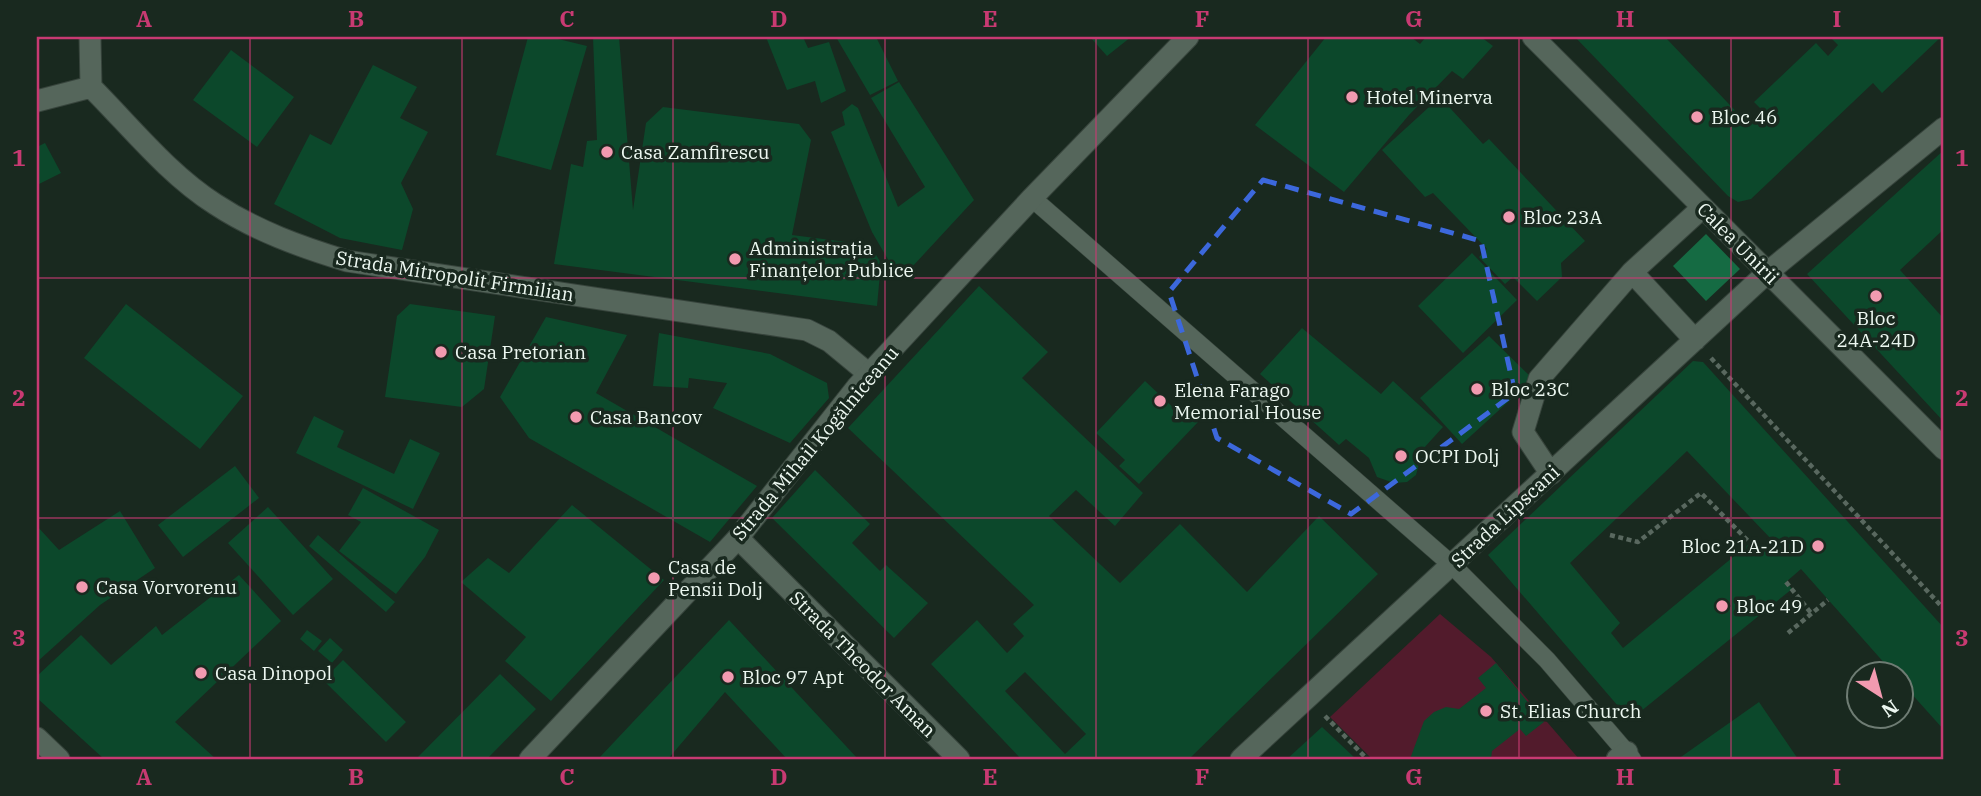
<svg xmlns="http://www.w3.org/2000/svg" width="1981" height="796" viewBox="0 0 1981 796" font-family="'IBM Plex Serif',serif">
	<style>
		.green { fill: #521b2c }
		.water { fill: #156b43 }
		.building { fill: #0c482b; fill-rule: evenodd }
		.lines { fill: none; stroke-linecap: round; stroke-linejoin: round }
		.service-casing { stroke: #37443c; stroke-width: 19 }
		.pedestrian-casing { stroke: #37443c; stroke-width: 23 }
		.minor-casing { stroke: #37443c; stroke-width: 23 }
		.tertiary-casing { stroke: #37443c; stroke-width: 23 }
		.path { stroke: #59685f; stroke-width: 4.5; stroke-dasharray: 5 3.5; stroke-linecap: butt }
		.service { stroke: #55665b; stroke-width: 18 }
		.pedestrian { stroke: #55665b; stroke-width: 21 }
		.minor { stroke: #55665b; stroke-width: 21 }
		.tertiary { stroke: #55665b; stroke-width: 21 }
		.marked { fill: none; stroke: #3c68dc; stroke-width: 5; stroke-dasharray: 14 9; stroke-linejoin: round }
		.grid { fill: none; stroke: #c83a72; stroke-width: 2; stroke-opacity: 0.55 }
		.poi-dot { fill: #f29ab0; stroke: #19291f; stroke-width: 2.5 }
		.labels { text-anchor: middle; stroke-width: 7; stroke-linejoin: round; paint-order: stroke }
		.poi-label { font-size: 19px; fill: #edf8f1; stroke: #19291f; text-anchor: start }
		.street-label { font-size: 19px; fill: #edf8f1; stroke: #19291f }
		.neatline { fill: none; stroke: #c83a72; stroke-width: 2.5 }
		.grid-label { font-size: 23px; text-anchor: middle; font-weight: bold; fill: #c83a72 }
	</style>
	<rect width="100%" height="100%" fill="#19291f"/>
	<path class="green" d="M1440,614L1491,657L1579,759H1372L1330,717Z"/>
	<path class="water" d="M1706,234L1740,269L1706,301L1673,266Z"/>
	<path class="building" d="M528,37H550L587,46L551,170L496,155Z
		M593,37H619L633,210L646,123L663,107L799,124L811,140L792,235L870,245L881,263L877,306L554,264L571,164L583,167L587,141L597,140Z
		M766,37H803L808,48L829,42L846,91L821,103L815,81L787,90Z
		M836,37H876L898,81L870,95Z
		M1090,37H1131L1107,56Z
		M1326,37H1411L1420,44L1426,37H1481L1493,46L1463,79L1452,71L1409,115L1344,192L1255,125Z
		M1575,37H1665L1748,124L1762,110L1754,102L1816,43L1828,56L1838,45L1830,37H1941L1882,93L1873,83L1751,199L1738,202L1728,196Z
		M231,50L294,97L257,147L193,100Z
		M373,65L417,87L400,118L428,132L401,183L413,209L402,250L340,238L274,204L310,134L331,145Z
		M899,82L974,200L900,280L872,232L831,132L845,125L842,112L852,104L858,108L898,207L925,187L871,98Z
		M1440,97L1483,144L1489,139L1585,241L1561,263L1562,277L1537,301L1513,277L1505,284L1479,257L1487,249L1433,193L1425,197L1382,150Z
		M45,143L61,173L37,185V147Z
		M1944,150V229L1900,270L1944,319V422L1807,274Z
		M1472,253L1517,300L1463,353L1418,306Z
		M979,286L1048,352L1022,378L1143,493L1115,526L1076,490L1049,516L1120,583L1180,524L1247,592L1319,516L1378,574L1189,759H1021L931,664L977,620L1007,653L1024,636L1013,624L1034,605L848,428ZM1025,672L1086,734L1065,754L1005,691Z
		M126,304L243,396L200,449L84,358Z
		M410,304L495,316L484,389L462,407L385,397L397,316Z
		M546,317L627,335L596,393L757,486L710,542L529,438L500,397Z
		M1302,328L1381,394L1393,381L1443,427L1423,449L1416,475L1407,482L1394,483L1377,477L1369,458L1346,439L1339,445L1260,374Z
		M659,333L770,354L827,383L829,398L790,443L713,408L727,383L689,378L688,388L653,386Z
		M1489,336L1533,379L1462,444L1420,398Z
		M1693,361L1703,362L1944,628V730L1900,681V674H1894L1801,569L1786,582L1792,589L1630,720L1488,555ZM1687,451L1773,541L1759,552L1750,543L1623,648L1611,633L1620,623L1570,563Z
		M1145,381L1178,412L1182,408L1198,422L1139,484L1119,466L1125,460L1096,433Z
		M314,416L344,431L337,447L394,474L410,439L440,453L413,509L296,453Z
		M235,466L259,498L183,557L158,525Z
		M815,470L870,524L852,543L880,571L886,565L928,603L894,638L772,518Z
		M363,488L439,530L425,557L396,594L339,551L361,522L348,515Z
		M572,505L664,580L551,701L505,661L526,637L461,582L488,558L509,573Z
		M268,507L333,579L293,615L228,543Z
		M120,511L155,568L100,605L37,662V526L59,550Z
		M318,535L395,602L386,612L309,546Z
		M239,575L281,621L175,722L216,759H104L37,698V676L81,635L111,665L156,626L162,635Z
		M729,620L858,759H787L725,692L668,759L600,757Z
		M307,630L322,641L314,651L300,639Z
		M330,638L343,650L332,663L318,651Z
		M343,660L406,722L386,742L323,680Z
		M1496,663L1544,722L1526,736L1520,729L1492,751L1491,759H1410L1424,721L1434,712L1446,707L1459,709L1486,688L1478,678Z
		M500,674L536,709L487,759H416Z
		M1759,702L1798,759H1678Z
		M1322,727L1356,759H1287Z"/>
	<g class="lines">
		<defs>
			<path id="service" d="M1032,198L1452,565L1547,660L1632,759"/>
			<path id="pedestrian" d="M1533,37L1944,449
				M1632,272L1695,340
				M1551,474L1523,432L1539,379L1632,272L1702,208
				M738,538L959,759
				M1241,759L1768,272L1944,128
				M1617,759L1627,752"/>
			<path id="minor" d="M90,37L91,87C130,126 168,174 215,204C256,231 301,247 347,261L807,330L829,341L869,374
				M37,101L91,87
				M37,738L59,759"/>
			<path id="tertiary" d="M530,759L738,538L857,387L1032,198L1188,37"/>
		</defs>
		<use href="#service" class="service-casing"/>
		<use href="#pedestrian" class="pedestrian-casing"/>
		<use href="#minor" class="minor-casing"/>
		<use href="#tertiary" class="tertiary-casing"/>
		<path class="path" d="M1711,358L1944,609
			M1610,535L1638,542L1701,493L1759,552
			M1786,582L1811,613
			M1788,633L1828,600
			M1325,716L1367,759"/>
		<use href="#service" class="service"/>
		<use href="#pedestrian" class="pedestrian"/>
		<use href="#minor" class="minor"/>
		<use href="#tertiary" class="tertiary"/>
	</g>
	<path class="marked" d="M1263,180L1481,241L1515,393L1351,514L1217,438L1169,292Z"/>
	<path class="grid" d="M250,37V759M462,37V759M673,37V759M885,37V759M1096,37V759M1308,37V759M1519,37V759M1731,37V759M37,278H1944M37,518H1944"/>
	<g class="poi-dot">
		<circle cx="1352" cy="97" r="7"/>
		<circle cx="1697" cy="117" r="7"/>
		<circle cx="607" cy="152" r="7"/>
		<circle cx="1509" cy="217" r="7"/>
		<circle cx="735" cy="259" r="7"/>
		<circle cx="1876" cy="296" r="7"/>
		<circle cx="441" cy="352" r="7"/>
		<circle cx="1477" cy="389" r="7"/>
		<circle cx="1160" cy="401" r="7"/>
		<circle cx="576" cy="417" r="7"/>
		<circle cx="1401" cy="456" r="7"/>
		<circle cx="1818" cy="546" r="7"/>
		<circle cx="654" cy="578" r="7"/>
		<circle cx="82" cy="587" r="7"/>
		<circle cx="1722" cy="606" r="7"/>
		<circle cx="201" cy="673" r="7"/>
		<circle cx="728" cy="677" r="7"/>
		<circle cx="1486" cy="711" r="7"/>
	</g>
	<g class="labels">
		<g class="poi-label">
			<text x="1366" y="104">Hotel Minerva</text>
			<text x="1711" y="124">Bloc 46</text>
			<text x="621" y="159">Casa Zamfirescu</text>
			<text x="1523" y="224">Bloc 23A</text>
			<text x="749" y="255">Administrația<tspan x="749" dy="22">Finanțelor Publice</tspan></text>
			<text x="1876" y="325" text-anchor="middle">Bloc<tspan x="1876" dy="22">24A-24D</tspan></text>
			<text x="455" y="359">Casa Pretorian</text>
			<text x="1491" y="396">Bloc 23C</text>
			<text x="1174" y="397">Elena Farago<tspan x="1174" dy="22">Memorial House</tspan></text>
			<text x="590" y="424">Casa Bancov</text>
			<text x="1415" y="463">OCPI Dolj</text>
			<text x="1804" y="553" text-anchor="end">Bloc 21A-21D</text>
			<text x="668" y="574">Casa de<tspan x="668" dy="22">Pensii Dolj</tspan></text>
			<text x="96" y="594">Casa Vorvorenu</text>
			<text x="1736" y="613">Bloc 49</text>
			<text x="215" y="680">Casa Dinopol</text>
			<text x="742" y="684">Bloc 97 Apt</text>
			<text x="1500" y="718">St. Elias Church</text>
		</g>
		<g class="street-label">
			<text transform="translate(1738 243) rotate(45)" y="7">Calea Unirii</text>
			<text transform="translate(455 276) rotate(9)" y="7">Strada Mitropolit Firmilian</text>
			<text transform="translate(815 443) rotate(-50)" y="7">Strada Mihail Kogălniceanu</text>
			<text transform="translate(1505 516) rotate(-43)" y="7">Strada Lipscani</text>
			<text transform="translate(863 664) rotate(45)" y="7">Strada Theodor Aman</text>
		</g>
	</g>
	<rect width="1981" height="796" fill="none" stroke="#19291f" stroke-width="77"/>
	<g transform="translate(1880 695) rotate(144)"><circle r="33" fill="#19291f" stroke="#6e7c73" stroke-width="2"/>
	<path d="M0-5L12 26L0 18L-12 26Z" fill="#f29ab0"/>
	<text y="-10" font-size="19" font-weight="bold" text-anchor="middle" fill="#edf8f1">N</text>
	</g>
	<rect x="38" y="38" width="1904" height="720" class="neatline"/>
	<g class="grid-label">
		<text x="144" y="27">A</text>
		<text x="356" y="27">B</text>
		<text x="567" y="27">C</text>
		<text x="779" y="27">D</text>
		<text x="990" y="27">E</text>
		<text x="1202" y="27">F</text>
		<text x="1414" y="27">G</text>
		<text x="1625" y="27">H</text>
		<text x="1837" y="27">I</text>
		<text x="19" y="166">1</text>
		<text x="1962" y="166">1</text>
		<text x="19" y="406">2</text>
		<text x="1962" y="406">2</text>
		<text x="19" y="646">3</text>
		<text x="1962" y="646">3</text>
		<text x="144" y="785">A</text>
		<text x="356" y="785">B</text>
		<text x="567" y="785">C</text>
		<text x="779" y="785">D</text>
		<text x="990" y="785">E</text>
		<text x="1202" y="785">F</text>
		<text x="1414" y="785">G</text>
		<text x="1625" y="785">H</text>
		<text x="1837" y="785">I</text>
	</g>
</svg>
